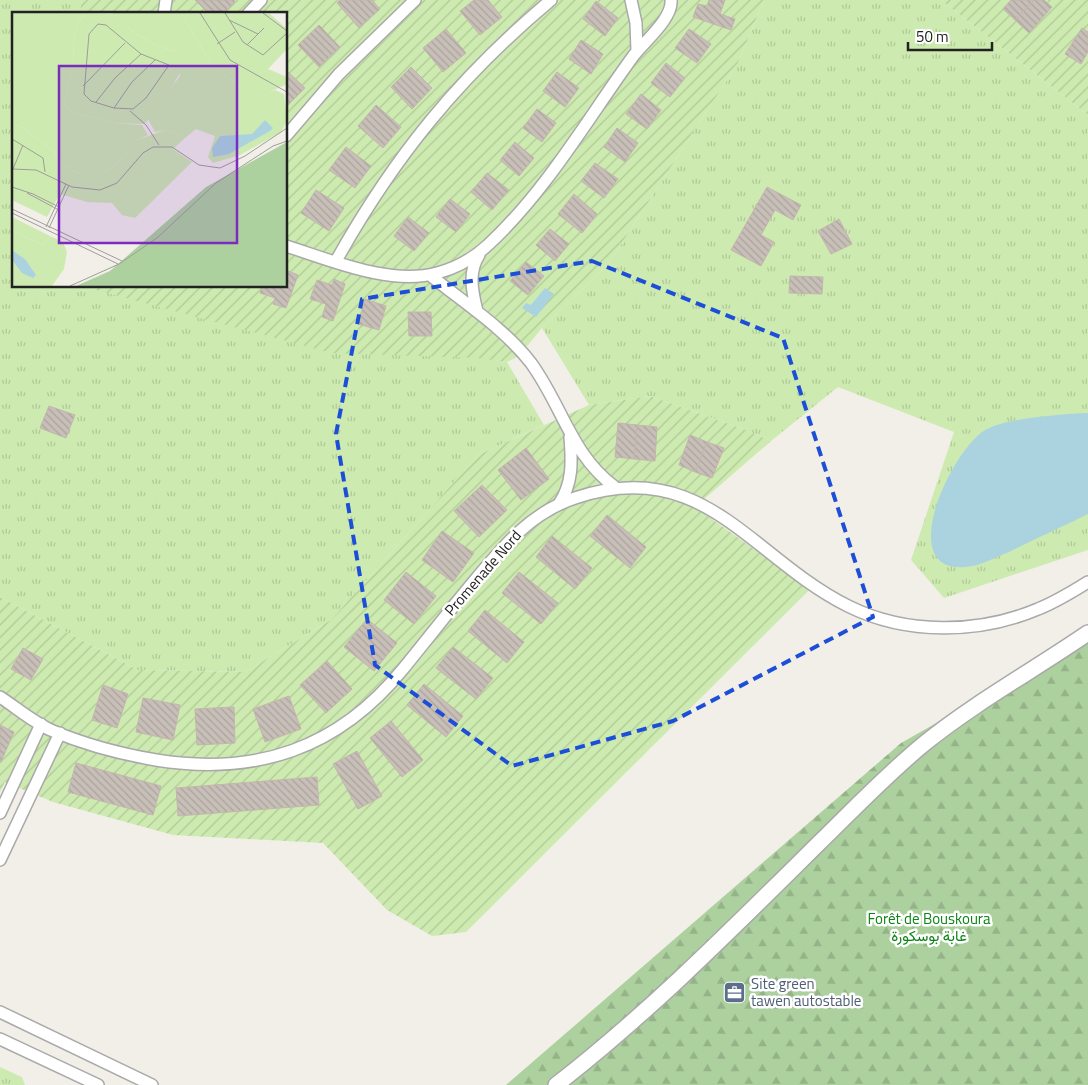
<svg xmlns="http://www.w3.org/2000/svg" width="1088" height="1085" viewBox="0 0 1088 1085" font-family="'Titillium Web',Vazirmatn,sans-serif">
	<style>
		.grass { fill: url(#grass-tufts) }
		.forest { fill: url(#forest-firs) }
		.garden { fill: url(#garden-furrows) }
		.water { fill: #aad3df }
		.building { fill: url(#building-back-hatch); stroke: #c4b6ab }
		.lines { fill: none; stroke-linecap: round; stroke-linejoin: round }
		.minor-casing { stroke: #a9a9a9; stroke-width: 14 }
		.tertiary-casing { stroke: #a9a9a9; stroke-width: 18 }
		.minor { stroke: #fff; stroke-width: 11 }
		.tertiary { stroke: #fff; stroke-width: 15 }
		.marked { fill: none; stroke: #1d4ed8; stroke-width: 4; stroke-dasharray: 10 6; stroke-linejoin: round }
		.labels { text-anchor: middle; stroke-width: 5; stroke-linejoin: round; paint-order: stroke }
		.street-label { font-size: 15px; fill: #222; stroke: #fff }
		.park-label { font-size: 15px; fill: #0c8416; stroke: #fff }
		.service-label { font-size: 15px; fill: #4e5e75; stroke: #fff; text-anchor: start }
		.inset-road { fill: none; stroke: #9f9d99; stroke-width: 1 }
		.view { fill: #7b2cbf; fill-opacity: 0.15; stroke: #7b2cbf; stroke-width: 2.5 }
		.inset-edge { fill: none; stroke: #222; stroke-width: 2.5 }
	</style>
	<defs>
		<pattern id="grass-tufts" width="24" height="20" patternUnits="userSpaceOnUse" patternTransform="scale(1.25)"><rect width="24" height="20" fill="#cdebb0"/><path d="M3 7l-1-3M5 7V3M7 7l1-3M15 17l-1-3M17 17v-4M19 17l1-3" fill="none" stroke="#b0c997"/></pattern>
		<pattern id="forest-firs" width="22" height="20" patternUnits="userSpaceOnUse" patternTransform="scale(1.25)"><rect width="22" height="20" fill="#add19e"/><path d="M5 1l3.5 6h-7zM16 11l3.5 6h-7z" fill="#95b388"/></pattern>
		<pattern id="garden-furrows" width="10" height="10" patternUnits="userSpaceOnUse" patternTransform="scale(1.25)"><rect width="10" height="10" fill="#cdebb0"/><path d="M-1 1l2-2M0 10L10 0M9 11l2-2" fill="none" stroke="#b0c997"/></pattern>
		<pattern id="building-back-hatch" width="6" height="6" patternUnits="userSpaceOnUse" patternTransform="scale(1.25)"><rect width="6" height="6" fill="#c7bfb8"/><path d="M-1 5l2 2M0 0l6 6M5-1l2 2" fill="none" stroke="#aba49e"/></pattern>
	</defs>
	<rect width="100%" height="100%" fill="#f2efe9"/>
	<path class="grass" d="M0,0H82L79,14H14V286H84L182,312L507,362L544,425L478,455L331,620L245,672L138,670L0,597Z
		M764,0H941L1088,115V550L944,598L911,560L954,432L838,387L771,441L746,430L650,396L589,405L542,328L609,263L738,63Z
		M0,1067L22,1077L25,1085H0Z"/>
	<path class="forest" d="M1088,637V1085H506L901,743Z"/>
	<path class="garden" d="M82,0H764L738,63L609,263L542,328L519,356L507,362L477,358L331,353L85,287L286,286V14H79Z
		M941,0H1088V115Z
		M650,396L746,430L771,441L695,507L810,589L466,932L432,936L387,910L323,843L173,835L53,802L5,782L0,792V597L138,670L245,672L331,620L478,455L589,405Z"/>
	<path class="water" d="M545,288L554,294L536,317L522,308L526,303L531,305Z
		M1088,413V514C1062,527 1035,539 1009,552C996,557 980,566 966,567C892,574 953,446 987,429C1008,418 1063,414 1088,413Z"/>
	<path class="building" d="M195,0H234L235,2L223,14H209Z
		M340,0H372L380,9L359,28L337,3Z
		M474,0H488L502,17L480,35L460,11Z
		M709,0H725L720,14L735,19L731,30L693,17L698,4L707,6Z
		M1011,0H1034L1015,20L1003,9Z
		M1034,0H1044L1052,7L1029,33L1015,20Z
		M596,1L618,18L605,36L583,19Z
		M319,25L340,47L319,67L298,45Z
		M1082,28L1088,32V52L1081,64L1065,54Z
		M446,29L466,53L443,72L423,48Z
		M689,29L711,44L697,63L675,48Z
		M581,40L603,54L591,74L569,59Z
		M666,63L685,78L670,97L651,83Z
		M411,67L432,88L412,109L391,87Z
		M286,70L305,88L286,107Z
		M557,72L579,88L565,107L543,91Z
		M641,94L661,110L647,129L626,114Z
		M376,105L401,127L383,148L358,126Z
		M537,109L556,123L542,142L523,128Z
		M617,128L638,143L625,162L604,147Z
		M515,142L534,158L519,176L500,160Z
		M346,147L371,166L355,188L329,170Z
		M595,163L618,179L604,198L581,181Z
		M487,173L509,190L492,210L471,192Z
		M767,187L801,205L793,220L775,210L761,235L774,242L761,266L731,250Z
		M316,190L344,208L329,231L301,213Z
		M574,194L597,214L582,233L558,214Z
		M450,199L470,214L456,232L436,217Z
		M408,217L429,233L414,251L394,236Z
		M839,219L852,244L831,254L818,231Z
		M550,229L569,244L555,261L536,245Z
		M526,262L544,276L528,295L510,281Z
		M286,270L298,275L286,308L273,304L275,298L260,293L262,286H286Z
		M790,276L823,277L822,294L789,293Z
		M334,279L345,284L333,321L322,317L326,304L310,299L317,280L332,285Z
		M365,299L386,306L379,330L358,324Z
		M408,312H431L432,336H409Z
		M49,406L75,415L66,438L40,428Z
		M618,423L637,425L634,459L615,457Z
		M637,425L657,427L655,461L634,459Z
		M690,435L707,442L695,472L679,465Z
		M707,442L724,448L712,478L695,472Z
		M526,448L549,479L521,500L498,470Z
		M482,485L507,510L479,537L454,511Z
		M607,515L646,547L630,568L590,536Z
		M442,531L474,553L453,582L422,560Z
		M552,536L592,568L575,589L536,557Z
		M406,572L436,596L414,624L384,600Z
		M519,572L558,603L541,624L502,593Z
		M485,610L524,642L507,663L468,631Z
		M367,619L397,643L374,671L344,647Z
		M453,647L493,678L476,699L436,668Z
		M23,648L43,659L31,680L11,669Z
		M327,661L352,689L326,713L300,685Z
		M424,684L463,716L446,737L407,705Z
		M103,685L128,694L117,728L92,720Z
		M289,696L301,729L265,742L253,709Z
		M143,698L180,705L173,740L136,732Z
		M234,707L235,743L197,745L195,709Z
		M391,721L423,760L402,777L370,738Z
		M0,725L14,732L1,762H0Z
		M357,751L382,796L358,809L333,764Z
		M76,763L161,786L153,815L68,792Z
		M317,777L319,805L178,816L176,788Z"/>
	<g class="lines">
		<defs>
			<path id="minor" d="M631,0L636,23L637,51
				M164,14L166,0
				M248,14L261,0
				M286,136L339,74L415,0
				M286,246C331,260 390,286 437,273C457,268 474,258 489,244C547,190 588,118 634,55C645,41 673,18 671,0
				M336,261C394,157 459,77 551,0
				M430,275C464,303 504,328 531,363C563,407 571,455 616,488
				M477,311C472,291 468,272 479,255
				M559,504C573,483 572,462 570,437
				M0,697C17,708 34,723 53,731C86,745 121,754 156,760C256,776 338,749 403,669C425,642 447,614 470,586C500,550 529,513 575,498C704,455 750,557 848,606C906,635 979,634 1038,609C1056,602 1072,592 1088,582
				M0,813L41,724
				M0,860L60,733
				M0,1012L152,1085
				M0,1039L98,1085"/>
			<path id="tertiary" d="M556,1085C649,1013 734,927 818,844C853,810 887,774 925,743C976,702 1034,670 1088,633"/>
		</defs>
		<use href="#minor" class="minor-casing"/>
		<use href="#tertiary" class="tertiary-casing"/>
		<use href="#minor" class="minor"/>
		<use href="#tertiary" class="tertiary"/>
	</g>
	<path class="marked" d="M592,261L783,338L873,617L673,721L512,766L375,665L336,434L362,299Z"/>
	<defs>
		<symbol id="office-square" viewBox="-11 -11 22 22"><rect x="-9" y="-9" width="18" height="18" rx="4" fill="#5c6f8a" stroke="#fff"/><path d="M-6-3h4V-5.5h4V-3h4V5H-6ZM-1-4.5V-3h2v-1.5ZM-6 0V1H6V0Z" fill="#fff"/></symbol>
	</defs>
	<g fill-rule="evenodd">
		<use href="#office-square" x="722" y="980" width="25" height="25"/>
	</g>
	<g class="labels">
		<g class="street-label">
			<text transform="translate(483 573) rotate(-49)" y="5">Promenade Nord</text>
		</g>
		<g class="park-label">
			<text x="929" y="924">Forêt de Bouskoura<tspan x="929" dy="17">غابة بوسكورة</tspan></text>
		</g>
		<g class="service-label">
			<text x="751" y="989">Site green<tspan x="751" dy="17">tawen autostable</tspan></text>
		</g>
	</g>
	<g transform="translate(12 12)">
		<rect width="275" height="275" fill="#f2efe9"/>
		<path d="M0,1H75L66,10L62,28L61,53L52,92L61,100L101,111L130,113L136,123L125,128L101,155L87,163H70L47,151L42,139L8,114L0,112ZM100,1H169L200,53L227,74L249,83L263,78L272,82L275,109L269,120L228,143L201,151L196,145L203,124L184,117L173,126L153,118L143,120L136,107L168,64L163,39L143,33L120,19ZM0,219L31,233L38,224L51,230L55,240L52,257L40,274H0Z" fill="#cdebb0"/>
		<path d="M275,130V274H64L98,259L194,175Z" fill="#add19e"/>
		<path d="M75,1L102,2L120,19L143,33L163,39L173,52L147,97L132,112L101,111L61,100L52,92L61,53L62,28L66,10ZM169,1L258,2L275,17V37L256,57L275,65V72L249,84L227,74L200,53ZM0,112L8,114L42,139L47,151L70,163H87L101,155L125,128L153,118L173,126L161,137L180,150L123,206L110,203L100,191L75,190L48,182L35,205L0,188ZM0,205L38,224L31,233L0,219Z" fill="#cdebb0"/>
		<path d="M253,108L261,116L258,119L217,142L201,145L200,136L208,124L240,122ZM1,239L13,247L24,263L21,266L10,261L0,248Z" fill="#aad3df"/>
		<path class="inset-road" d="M188,1L218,48L275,80M213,1L231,30L251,43L275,21M251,1L275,19M217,8L246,22M86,12L94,13L129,42L157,53L134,86L121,97L102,96L79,89L72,82L77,22ZM205,32L223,20M235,33L252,16M71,74L113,31M84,90L103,66L129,42M102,96L120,70L143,48M118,99L134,113L147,133M0,127L31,146L33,160M0,157L24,158L60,175L88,178L105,171L131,141L141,135H160L187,153L208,156L233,144L275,116M1,157L11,133M0,175L21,182L47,195M15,181L45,197M0,197L110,249M0,201L106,252M34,215L54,172M37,216L57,173M58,274L107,252L145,226L204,171L261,134L275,129"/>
		<path class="view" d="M47,54H225V231H47Z"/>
		<rect width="275" height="275" class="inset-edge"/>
	</g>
	<path d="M908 42v8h84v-8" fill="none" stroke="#222222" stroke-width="2.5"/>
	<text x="916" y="42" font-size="15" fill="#222222" stroke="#ffffff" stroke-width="4" paint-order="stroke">50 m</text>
</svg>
